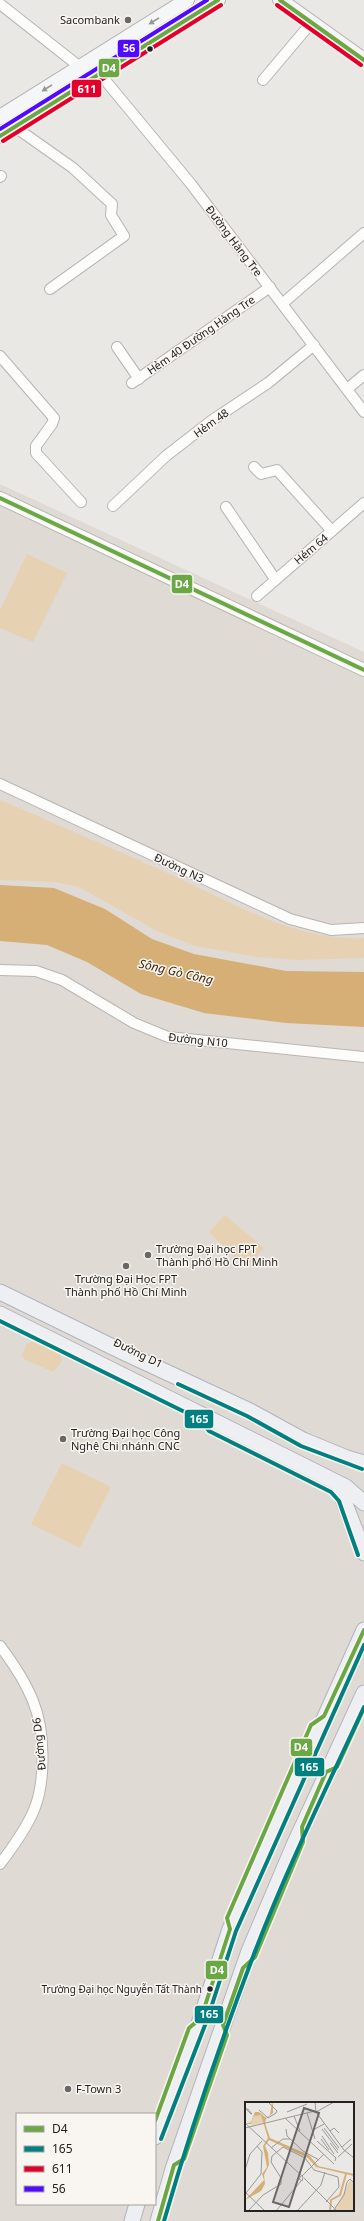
<svg xmlns="http://www.w3.org/2000/svg" width="364" height="2221" viewBox="0 0 364 2221" font-family="'Noto Sans',sans-serif">
	<style>
		.built { fill: #e0dad4; fill-rule: evenodd }
		.green { fill: #e7d1b3 }
		.water { fill: #d5af76 }
		.lines { fill: none; stroke-linecap: round; stroke-linejoin: round }
		.minor-casing { stroke: #b7b5b4; stroke-width: 12 }
		.tertiary-casing { stroke: #b7b5b4; stroke-width: 14 }
		.secondary-casing { stroke: #b7b5b4; stroke-width: 16 }
		.primary-casing { stroke: #b1b4bc; stroke-width: 17 }
		.minor { stroke: #fcfcfb; stroke-width: 10 }
		.tertiary { stroke: #fcfcfb; stroke-width: 12 }
		.secondary { stroke: #f5f6f8; stroke-width: 14 }
		.primary { stroke: #edeff3; stroke-width: 15 }
		.bus-1-casing { stroke: #f9f5f0; stroke-width: 7 }
		.bus-2-casing { stroke: #f9f5f0; stroke-width: 7 }
		.bus-3-casing { stroke: #f9f5f0; stroke-width: 7 }
		.bus-4-casing { stroke: #f9f5f0; stroke-width: 7 }
		.bus-1 { stroke: #6aa846; stroke-width: 4 }
		.bus-2 { stroke: #008080; stroke-width: 4 }
		.bus-3 { stroke: #e4002b; stroke-width: 4 }
		.bus-4 { stroke: #4f0aff; stroke-width: 4 }
		.oneway { fill: #979797 }
		.poi-dot { fill: #696866; stroke: #f9f5f0; stroke-width: 1.5 }
		.bus-dot { fill: #242321; stroke: #f9f5f0; stroke-width: 1.5 }
		.labels { text-anchor: middle; stroke-width: 3; stroke-linejoin: round; paint-order: stroke }
		.bus-label { font-size: 10px; fill: #242321; stroke: #f9f5f0; text-anchor: end }
		.poi-label { font-size: 11px; fill: #242321; stroke: #f9f5f0; text-anchor: start }
		.street-label { font-size: 11px; fill: #242321; stroke: #f9f5f0 }
		.water-label { font-size: 12px; font-style: italic; fill: #3c2603; stroke: #f9f5f0 }
		.inset-river { fill: none; stroke: #d5af76; stroke-width: 2 }
		.inset-road { fill: none; stroke: #9b9997; stroke-width: 1 }
		.view { fill: #696866; fill-opacity: 0.15; stroke: #696866; stroke-width: 2 }
		.inset-edge { fill: none; stroke: #242321; stroke-width: 2 }
		.line-badge { stroke: #f9f5f0; stroke-width: 1.5 }
		.badge-label { font-size: 11px; text-anchor: middle; font-weight: bold; fill: #fff }
	</style>
	<rect width="100%" height="100%" fill="#eae8e5"/>
	<path class="built" d="M0,484L364,652V2221H0ZM246,2103H353V2210H246ZM17,2114H155V2204H17Z"/>
	<path class="green" d="M27,554L67,573L33,642L0,628V610Z
		M0,800C55,824 110,847 165,872C228,900 292,941 364,938V958L297,960L257,957L195,946L157,931L79,887L55,882L0,880Z
		M225,1215L264,1248L246,1268L209,1232Z
		M34,1341L60,1354L62,1361L53,1372L24,1359L22,1355L27,1344Z
		M62,1463L111,1487L80,1548L31,1524Z"/>
	<path class="water" d="M0,885L54,888L105,909L152,939L194,954L286,971L364,972V1027L286,1023L204,1013L141,994L87,962L47,945L0,941Z"/>
	<g class="lines">
		<defs>
			<path id="minor" d="M0,4L80,67
				M100,74L191,184L364,412
				M263,80L312,22
				M15,127L73,168L112,204L111,215L124,236L50,289
				M0,177L1,176
				M282,304L364,233
				M117,347L139,379
				M0,356L54,418L52,424L36,446V453L81,502
				M132,383L270,287
				M347,389L364,375
				M254,467L261,474L277,470L332,531
				M113,506L166,456L211,421L268,383L314,345
				M226,507L275,579
				M257,596L364,503
				M0,784L290,919L331,930L364,928
				M0,970L36,971L62,980L134,1023L168,1037L364,1057
				M0,1646C13,1663 25,1681 33,1701C45,1730 46,1781 34,1810C26,1829 13,1847 0,1864"/>
			<path id="tertiary" d="M0,498L364,670"/>
			<path id="secondary" d="M280,0L364,60
				M0,117L187,0
				M0,136L218,0"/>
			<path id="primary" d="M0,1292L123,1352L250,1411L303,1440L347,1458L364,1463
				M0,1314L346,1487L364,1503
				M340,1491L364,1553
				M155,2137L201,2018L230,1929L364,1630
				M132,2221L137,2204
				M158,2221L173,2169L249,1951L294,1845L364,1693"/>
		</defs>
		<use href="#minor" class="minor-casing"/>
		<use href="#tertiary" class="tertiary-casing"/>
		<use href="#secondary" class="secondary-casing"/>
		<use href="#primary" class="primary-casing"/>
		<use href="#minor" class="minor"/>
		<use href="#tertiary" class="tertiary"/>
		<use href="#secondary" class="secondary"/>
		<use href="#primary" class="primary"/>
		<defs>
			<path id="bus-1" d="M280,0L364,60
				M0,136L218,0
				M0,498L364,670
				M155,2121L189,2028L201,2018L230,1929L227,1918L311,1725L324,1716L364,1630
				M158,2221L174,2165L184,2159L227,2035L223,2025L243,1968L255,1957L303,1842L302,1827L326,1772L337,1767L364,1708"/>
			<path id="bus-2" d="M0,1321L201,1420L209,1431L331,1492L339,1501L358,1555
				M178,1384L247,1416L301,1446L362,1469
				M161,2139L207,2020L236,1931L364,1645
				M164,2221C190,2131 221,2041 254,1954C286,1870 326,1789 364,1707"/>
			<path id="bus-3" d="M277,5L361,65
				M3,141L221,5"/>
			<path id="bus-4" d="M0,129L207,0"/>
		</defs>
		<use href="#bus-1" class="bus-1-casing"/>
		<use href="#bus-2" class="bus-2-casing"/>
		<use href="#bus-3" class="bus-3-casing"/>
		<use href="#bus-4" class="bus-4-casing"/>
		<use href="#bus-1" class="bus-1"/>
		<use href="#bus-2" class="bus-2"/>
		<use href="#bus-3" class="bus-3"/>
		<use href="#bus-4" class="bus-4"/>
	</g>
	<defs><path id="oneway-solid" d="M-6-.8H1V-3.2L6.5 0L1 3.2V.8H-6Z"/></defs>
	<g class="oneway">
		<use href="#oneway-solid" transform="translate(154 21) rotate(148)"/>
		<use href="#oneway-solid" transform="translate(47 88) rotate(148)"/>
	</g>
	<g class="poi-dot">
		<circle cx="128" cy="20" r="4"/>
		<circle cx="148" cy="1255" r="4"/>
		<circle cx="126" cy="1266" r="4"/>
		<circle cx="63" cy="1439" r="4"/>
		<circle cx="68" cy="2089" r="4"/>
	</g>
	<g class="bus-dot">
		<circle cx="150" cy="49" r="3.5"/>
		<circle cx="210" cy="1989" r="3.5"/>
	</g>
	<g class="labels">
		<g class="bus-label">
			<text x="202" y="1993">Trường Đại học Nguyễn Tất Thành</text>
		</g>
		<g class="poi-label">
			<text x="120" y="24" text-anchor="end">Sacombank</text>
			<text x="156" y="1253">Trường Đại học FPT<tspan x="156" dy="13">Thành phố Hồ Chí Minh</tspan></text>
			<text x="126" y="1283" text-anchor="middle">Trường Đại Học FPT<tspan x="126" dy="13">Thành phố Hồ Chí Minh</tspan></text>
			<text x="71" y="1437">Trường Đại học Công<tspan x="71" dy="13">Nghệ Chi nhánh CNC</tspan></text>
			<text x="76" y="2093">F-Town 3</text>
		</g>
		<g class="street-label">
			<text transform="translate(234 241) rotate(53)" y="4">Đường Hàng Tre</text>
			<text transform="translate(201 335) rotate(-35)" y="4">Hẻm 40 Đường Hàng Tre</text>
			<text transform="translate(211 423) rotate(-36)" y="4">Hẻm 48</text>
			<text transform="translate(311 549) rotate(-40)" y="4">Hẻm 64</text>
			<text transform="translate(179 868) rotate(25)" y="4">Đường N3</text>
			<text transform="translate(198 1040) rotate(6)" y="4">Đường N10</text>
			<text transform="translate(138 1353) rotate(26)" y="4">Đường D1</text>
			<text transform="translate(39 1744) rotate(-96)" y="4">Đường D6</text>
		</g>
		<g class="water-label">
			<text transform="translate(176 972) rotate(13)" y="4">Sông Gò Công</text>
		</g>
	</g>
	<g transform="translate(245 2102)">
		<rect width="109" height="109" fill="#eae8e5"/>
		<path d="M15,12L19,16L18,21L6,24L9,14ZM105,78L109,82V108L93,109L90,107Z" fill="#e7d1b3"/>
		<path d="M27,0L28,3V11L21,17L20,21L25,36L64,53L73,64L109,72V74L71,65L63,56L24,38L20,44L23,51L24,63L19,73L20,82L16,89L0,98L19,78L17,72L22,65L18,44L23,36L16,13L9,14L6,22H0L6,20L10,10H14L21,16L25,13Z" fill="#d5af76"/>
		<path class="inset-river" d="M85,109L86,98L95,93L101,72"/>
		<path class="inset-road" d="M70,0L71,10L99,48L109,56M1,7H3L7,12H6ZM14,8L23,16L31,11L32,9L23,0M42,10L62,2M71,10L89,0M62,11L70,37M49,14L55,29M40,16L89,62M0,21L58,75L57,79L54,77L56,74M0,26L70,9M79,26L94,46M41,27L42,34L58,49L74,58M77,27L93,48M68,28L79,22M85,29L89,26L94,31M77,34L89,52M76,37L84,48M72,39L91,56L90,59M85,41L93,51M97,45L106,37M26,46L38,37H45M93,55L107,42M0,68L5,52L17,39M57,74L79,52M59,76L92,109M1,91L16,72L17,50L12,44M1,91L20,109M3,109L18,93L36,82V76L26,60L27,54L38,45L60,56L69,68L93,75L94,85L81,100M31,109L56,79M52,109L76,83L80,70M88,109L99,93L102,80L105,77L109,81"/>
		<path class="view" d="M59,6L74,11L44,105L28,100Z"/>
		<rect width="109" height="109" class="inset-edge"/>
	</g>
	<g class="line-badge">
		<rect x="117" y="39" width="23" height="19" rx="4" fill="#4f0aff"/>
		<rect x="98" y="58" width="22" height="20" rx="4" fill="#6aa846"/>
		<rect x="71" y="79" width="31" height="19" rx="4" fill="#e4002b"/>
		<rect x="171" y="574" width="22" height="20" rx="4" fill="#6aa846"/>
		<rect x="184" y="1409" width="30" height="20" rx="4" fill="#008080"/>
		<rect x="290" y="1738" width="23" height="19" rx="4" fill="#6aa846"/>
		<rect x="294" y="1757" width="31" height="20" rx="4" fill="#008080"/>
		<rect x="205" y="1960" width="23" height="20" rx="4" fill="#6aa846"/>
		<rect x="194" y="2005" width="30" height="19" rx="4" fill="#008080"/>
	</g>
	<g class="badge-label">
		<text x="129" y="52">56</text>
		<text x="109" y="72">D4</text>
		<text x="87" y="93">611</text>
		<text x="182" y="588">D4</text>
		<text x="199" y="1423">165</text>
		<text x="301" y="1751">D4</text>
		<text x="309" y="1771">165</text>
		<text x="217" y="1974">D4</text>
		<text x="209" y="2018">165</text>
	</g>
	<rect x="16" y="2113" width="140" height="92" fill="#f9f5f0" stroke="#a4a19d"/>
	<rect x="24" y="2126" width="20" height="6" fill="#6aa846" stroke="#a4a19d"/>
	<text x="52" y="2133" font-size="12" fill="#242321">D4</text>
	<rect x="24" y="2146" width="20" height="6" fill="#008080" stroke="#a4a19d"/>
	<text x="52" y="2153" font-size="12" fill="#242321">165</text>
	<rect x="24" y="2166" width="20" height="6" fill="#e4002b" stroke="#a4a19d"/>
	<text x="52" y="2173" font-size="12" fill="#242321">611</text>
	<rect x="24" y="2186" width="20" height="6" fill="#4f0aff" stroke="#a4a19d"/>
	<text x="52" y="2193" font-size="12" fill="#242321">56</text>
</svg>
